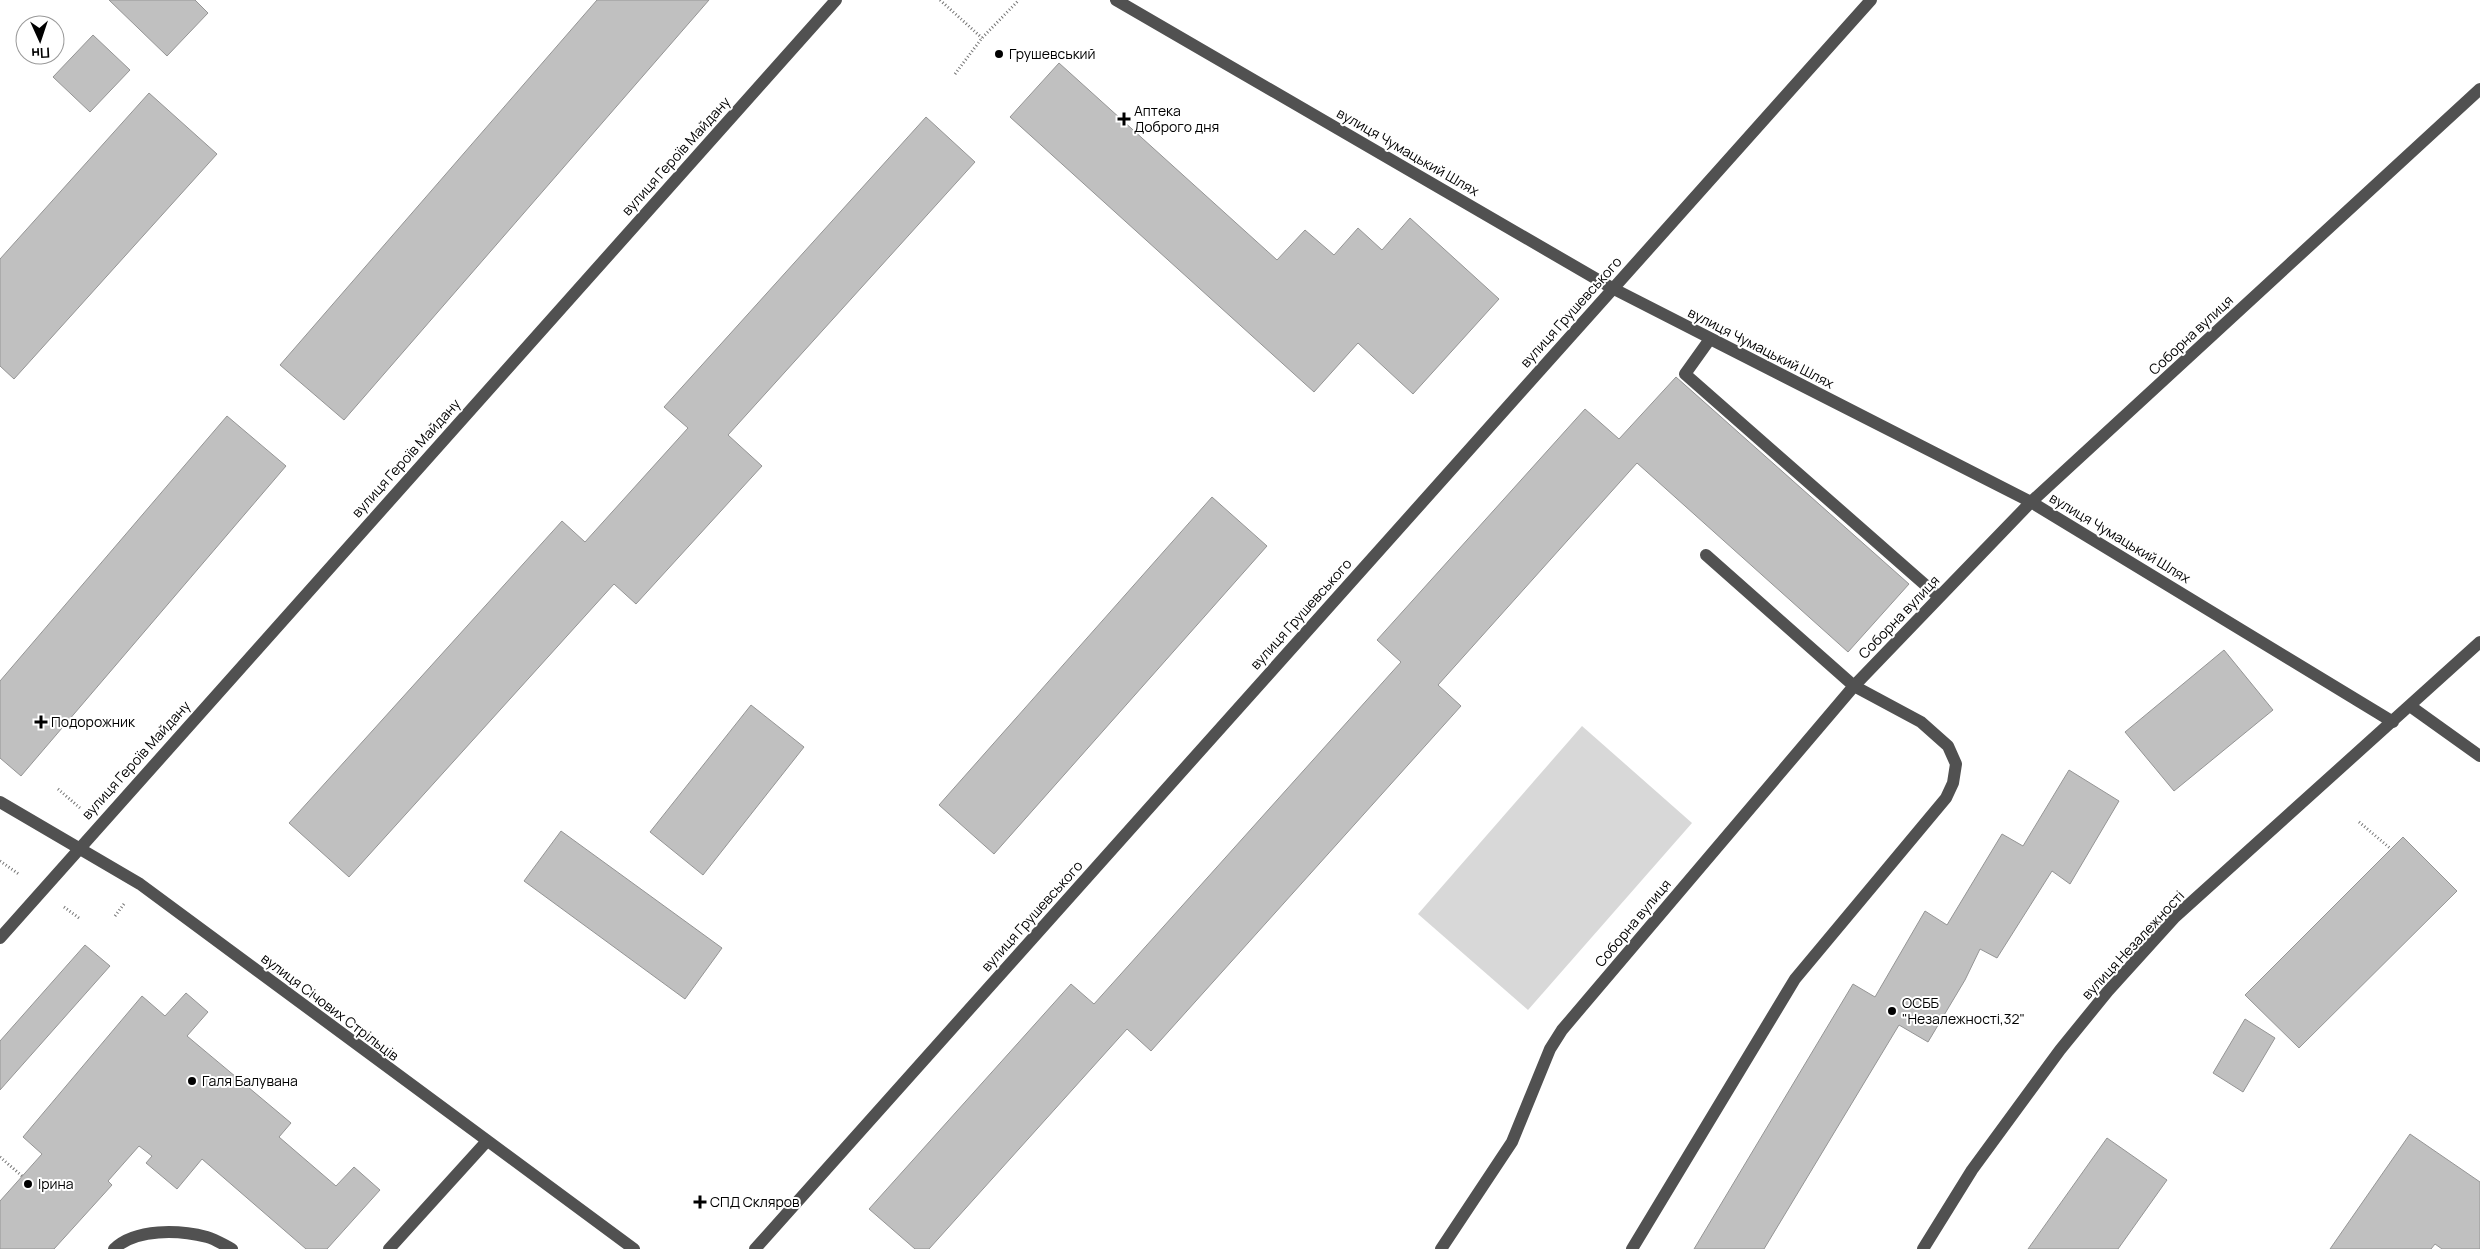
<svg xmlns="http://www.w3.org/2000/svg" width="2480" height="1249" viewBox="0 0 2480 1249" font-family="Manrope,sans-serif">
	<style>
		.green { fill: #d8d8d8 }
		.building { fill: #c0c0c0; stroke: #959595 }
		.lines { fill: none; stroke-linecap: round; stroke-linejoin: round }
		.path { stroke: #737373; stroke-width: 3; stroke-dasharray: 1 2.5; stroke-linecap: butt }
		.minor { stroke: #515151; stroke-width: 12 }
		.poi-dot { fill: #000; stroke: #fff; stroke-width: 2 }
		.labels { text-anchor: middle; stroke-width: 4; stroke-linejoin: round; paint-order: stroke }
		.poi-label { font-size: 14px; fill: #000; stroke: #fff; text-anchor: start }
		.street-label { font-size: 14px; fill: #000; stroke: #fff }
	</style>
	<rect width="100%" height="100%" fill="#fff"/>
	<path class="green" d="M1582,726L1692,823L1528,1010L1418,914Z"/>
	<path class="building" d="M109,0H195L208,13L167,56Z
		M597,0H709L344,420L280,365Z
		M93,35L130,70L90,112L53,77Z
		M1059,63L1277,260L1305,230L1334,255L1358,228L1382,250L1410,218L1499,299L1413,394L1358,343L1314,392L1010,117Z
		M149,93L217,154L14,379L0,366V259Z
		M926,117L975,162L728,435L762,466L636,604L614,584L349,877L289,823L562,521L585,542L688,428L664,407Z
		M1676,377L1909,584L1848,652L1637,463L1438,685L1461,706L1151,1051L1127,1029L929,1249H915L869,1209L1071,984L1094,1004L1401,662L1377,640L1585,409L1619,439Z
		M227,416L286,466L21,776L0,758V681Z
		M1212,497L1267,546L994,854L939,805Z
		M2224,650L2273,710L2174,791L2125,732Z
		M751,705L804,747L703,875L650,832Z
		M2069,770L2119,801L2070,884L2052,871L1997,958L1980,949L1965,980L1928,1042L1899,1025L1764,1249H1694L1853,984L1875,997L1925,911L1947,925L2002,834L2023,846Z
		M561,831L722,948L685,999L524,881Z
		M2403,837L2457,891L2299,1048L2245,995Z
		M85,945L110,966L0,1090V1041Z
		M186,993L208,1012L187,1036L291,1123L279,1137L336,1186L354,1167L380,1190L327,1249H306L202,1159L177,1189L146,1163L152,1156L139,1146L108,1181L112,1185L54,1249H0V1201L42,1154L23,1137L142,996L165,1016Z
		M2245,1019L2275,1038L2243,1092L2213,1073Z
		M2410,1134L2480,1182V1249H2442L2435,1244L2431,1249H2330Z
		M2107,1138L2167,1180L2118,1249H2028Z"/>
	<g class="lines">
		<path class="path" d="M940,0L982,38
			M955,74L982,38L1019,0
			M58,789L80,808
			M2359,822L2391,849
			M0,861L20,875
			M64,907L79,918
			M115,916L124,904
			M0,1157L22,1176"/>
		<path class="minor" d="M1116,0L1612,288L2031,502L2393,722
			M1710,339L2031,502L1939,597L1685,374Z
			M2410,706L2480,756
			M0,802L140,884L634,1249
			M0,938L836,0
			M114,1249C136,1228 179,1230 207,1237C215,1239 224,1245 232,1249
			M389,1249L487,1141
			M755,1249L1871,0
			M1441,1249L1512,1142L1550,1049L1562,1030L1854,686L2031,502L2480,89
			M1632,1249L1795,979L1946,798L1953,783L1956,764L1948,746L1921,722L1854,686L1706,555
			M1923,1249L1972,1170L2060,1050L2108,991L2175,917L2480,642"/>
	</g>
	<g class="poi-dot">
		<circle cx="999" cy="54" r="5"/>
		<path d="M1121.5 111.5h5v5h5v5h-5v5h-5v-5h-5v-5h5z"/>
		<path d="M38.5 714.5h5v5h5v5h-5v5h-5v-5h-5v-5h5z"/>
		<circle cx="1892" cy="1011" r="5"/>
		<circle cx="192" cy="1081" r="5"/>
		<circle cx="28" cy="1184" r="5"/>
		<path d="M697.5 1194.5h5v5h5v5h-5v5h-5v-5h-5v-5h5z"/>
	</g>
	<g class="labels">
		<g class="poi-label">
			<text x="1009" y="59">Грушевський</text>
			<text x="1134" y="116">Аптека<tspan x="1134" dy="16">Доброго дня</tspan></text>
			<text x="51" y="727">Подорожник</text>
			<text x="1902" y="1008">ОСББ<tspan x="1902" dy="16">"Незалежності,32"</tspan></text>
			<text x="202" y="1086">Галя Балувана</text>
			<text x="38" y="1189">Ірина</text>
			<text x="710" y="1207">СПД Скляров</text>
		</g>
		<g class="street-label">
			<text transform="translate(1408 152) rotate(30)" y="5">вулиця Чумацький Шлях</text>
			<text transform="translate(676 156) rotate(-48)" y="5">вулиця Героїв Майдану</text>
			<text transform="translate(1571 312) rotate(-48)" y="5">вулиця Грушевського</text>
			<text transform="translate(2191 335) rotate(-43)" y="5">Соборна вулиця</text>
			<text transform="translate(1761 348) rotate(27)" y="5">вулиця Чумацький Шлях</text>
			<text transform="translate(406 458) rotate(-48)" y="5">вулиця Героїв Майдану</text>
			<text transform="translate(2120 538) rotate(31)" y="5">вулиця Чумацький Шлях</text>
			<text transform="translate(1301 614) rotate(-48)" y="5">вулиця Грушевського</text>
			<text transform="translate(1899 617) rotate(-46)" y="5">Соборна вулиця</text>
			<text transform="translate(136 760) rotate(-48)" y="5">вулиця Героїв Майдану</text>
			<text transform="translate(1032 916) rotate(-48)" y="5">вулиця Грушевського</text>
			<text transform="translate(1633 923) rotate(-50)" y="5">Соборна вулиця</text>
			<text transform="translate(2133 945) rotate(-47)" y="5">вулиця Незалежності</text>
			<text transform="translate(330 1007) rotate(37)" y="5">вулиця Січових Стрільців</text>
		</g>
	</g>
	<g transform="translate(40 40) rotate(177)"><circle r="24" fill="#ffffff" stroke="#999999"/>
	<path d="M0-4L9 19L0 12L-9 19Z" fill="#000000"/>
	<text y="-8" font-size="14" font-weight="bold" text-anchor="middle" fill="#000000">Пн</text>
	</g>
</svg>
